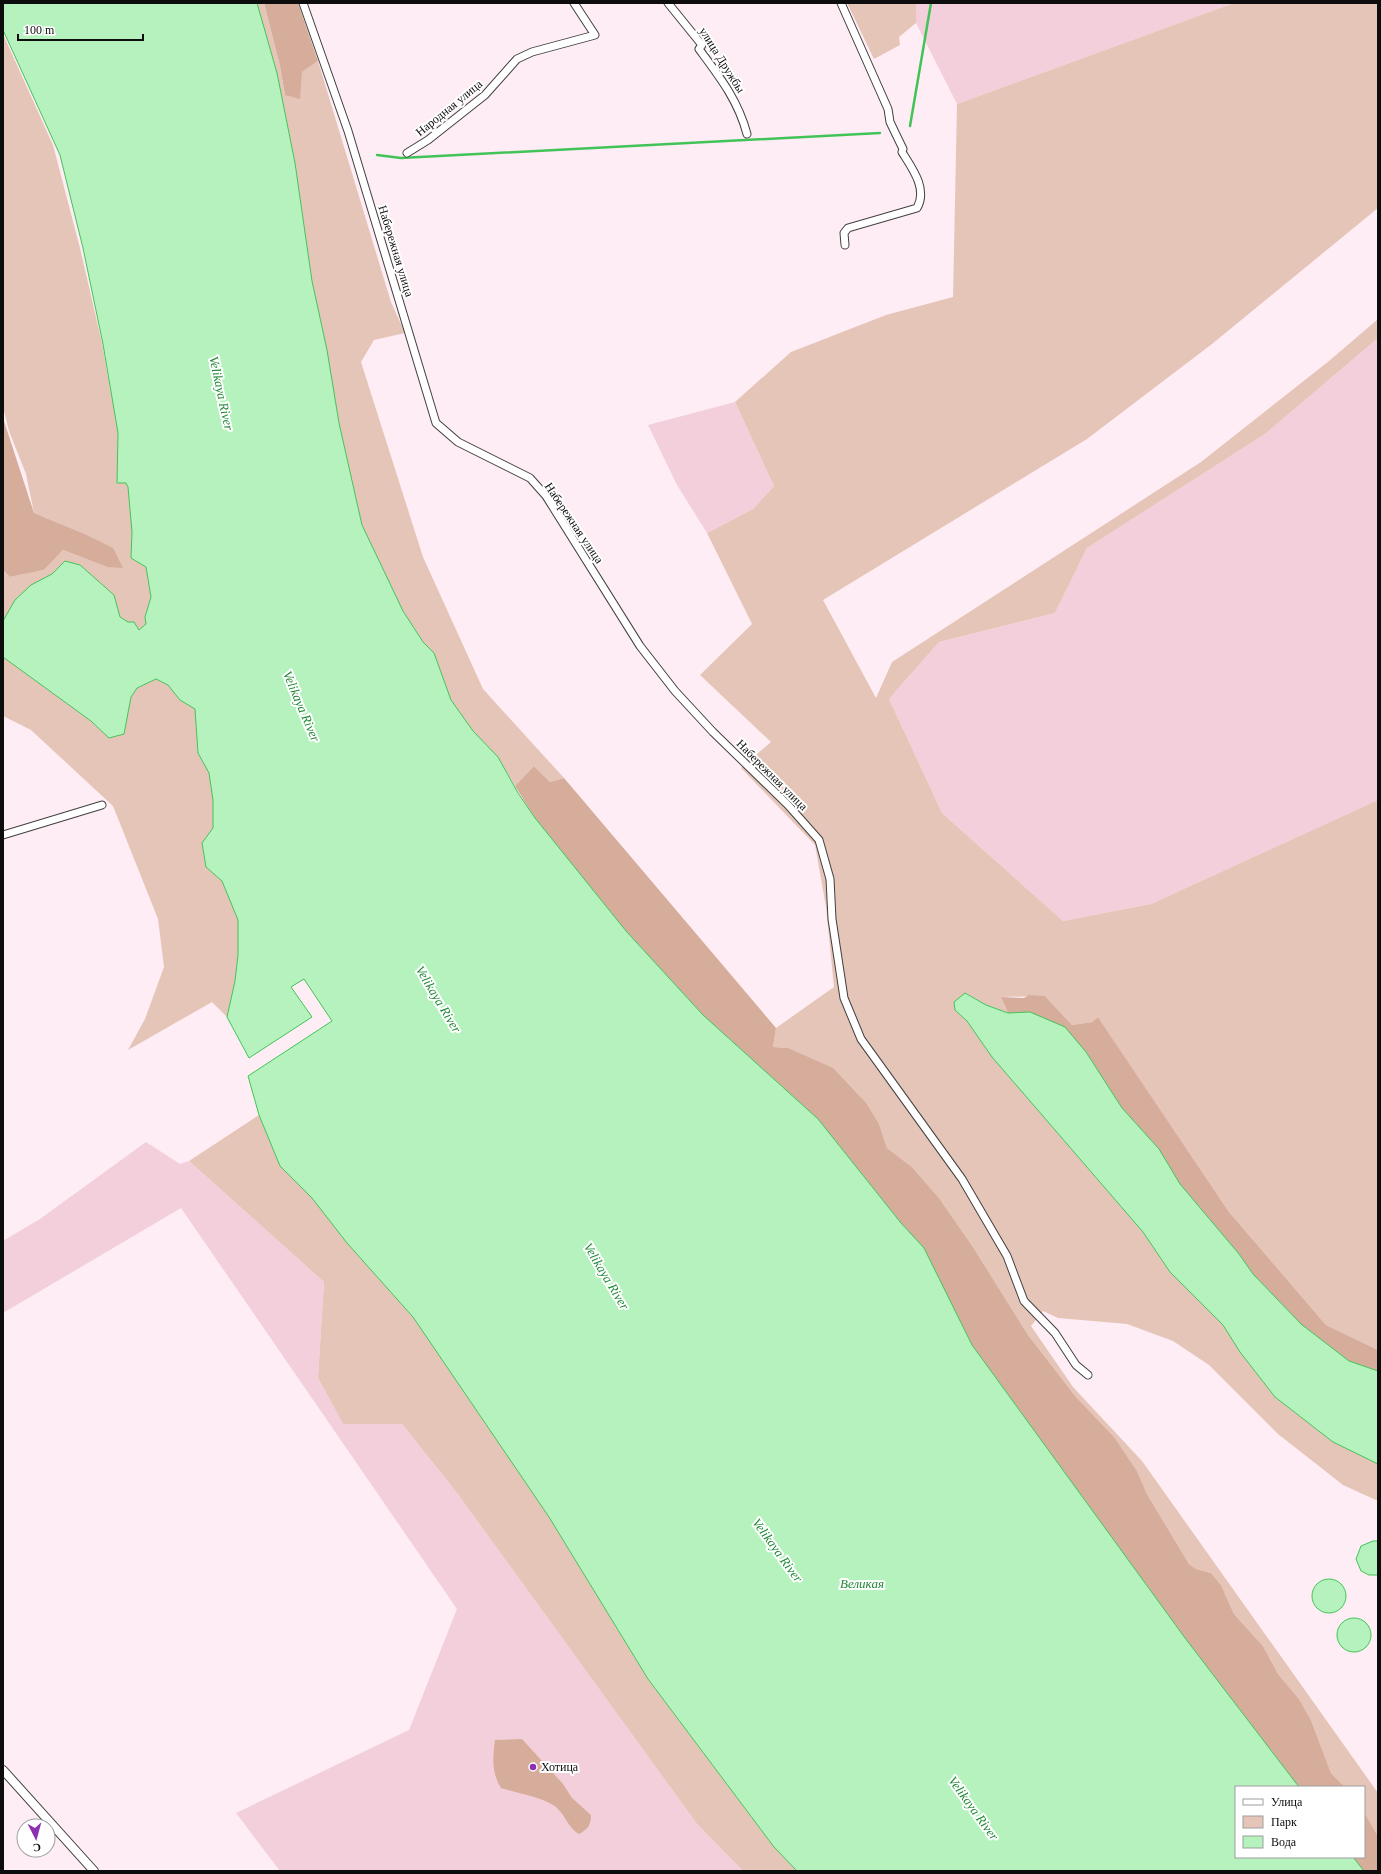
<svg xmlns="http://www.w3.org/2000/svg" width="1381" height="1874" viewBox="0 0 1381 1874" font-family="'Times New Roman',serif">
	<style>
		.farmland { fill: #f2cfda }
		.green { fill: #e6c5b9 }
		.forest { fill: #d5ad9a }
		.water { fill: #b6f2be; stroke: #42c358 }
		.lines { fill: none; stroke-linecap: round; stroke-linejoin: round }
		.stream { stroke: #42c358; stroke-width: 2.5 }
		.minor-casing { stroke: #404040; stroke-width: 9 }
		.tertiary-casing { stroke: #404040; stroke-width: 10 }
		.minor { stroke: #fff; stroke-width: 7 }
		.tertiary { stroke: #fff; stroke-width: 8 }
		.poi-dot { fill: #8e2eb3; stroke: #fff; stroke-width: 1.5 }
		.labels { text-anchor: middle; stroke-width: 4; stroke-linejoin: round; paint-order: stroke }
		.street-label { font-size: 12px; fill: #0d0d0d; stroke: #fff }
		.poi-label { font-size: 12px; fill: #0d0d0d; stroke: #fff; text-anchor: start }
		.water-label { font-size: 13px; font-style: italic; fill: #1e8834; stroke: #fff }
	</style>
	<rect width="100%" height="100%" fill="#feedf4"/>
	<path class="farmland" d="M916,3H1234L957,104L916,23Z
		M1378,338V800L1151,904L1063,921L942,813L889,699L939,642L1055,613L1087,548L1265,434Z
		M735,402L774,486L753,509L707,533L677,485L648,425Z
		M146,1142L180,1164L189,1161L324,1282L318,1378L343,1424H402L457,1493L697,1824L743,1871H280L236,1813L409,1730L457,1609L181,1208L3,1313V1241L40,1219Z"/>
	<path class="green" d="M257,3H264L280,66L285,95L302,72L318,61L391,302L405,333L374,340L361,362L423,557L483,689L564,778L550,782L534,766L515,786L498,757L473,731L451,700L434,653L423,642L403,611L362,525L339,423L327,350L312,281L295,163L277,73Z
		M847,3H916V23L899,37L900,45L874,59Z
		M1234,3H1378V208L1212,344L1087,439L823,600L876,698L892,662L1201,462L1329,361L1378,319V338L1265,434L1087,548L1055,613L939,642L889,699L942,813L1063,921L1151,904L1378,800V1350L1326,1325L1229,1212L1098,1017L1092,1022L1072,1025L1045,996L1001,997L1008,1013L986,1005L966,993L955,1010L967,1021L992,1057L1143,1232L1170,1272L1223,1325L1240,1352L1275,1397L1333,1442L1378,1464V1501L1343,1485L1278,1434L1209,1365L1173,1341L1127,1324L1058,1318L1043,1311L1031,1326L1073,1387L1142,1461L1378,1793V1836L1364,1812V1787H1345L1331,1773L1311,1720L1299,1699L1278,1674L1263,1646L1234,1614L1221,1585L1211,1573L1196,1569L1189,1564L1147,1494L1137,1471L1115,1438L1076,1397L1028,1335L973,1247L939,1198L912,1167L887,1148L879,1124L788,1048L773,1047L776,1028L834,987L826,907L815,845L741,768L771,742L700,675L752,624L707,533L753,509L774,486L735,402L791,352L886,315L953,297L957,104Z
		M3,34L53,145L80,248L102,343L118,433L117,483H126L128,487L132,532L131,558L146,567L151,597L145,617L146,624L139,631L120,617L114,595L80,565C40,579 25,582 3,621V570L10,577L44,570L63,550L107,567L112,548L85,534L34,513L26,474L9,431L3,407Z
		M3,657L91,721L109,738L124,734L131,697L137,688L156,679L168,685L180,700L195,709L198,753L209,773L213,800V828L202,843L206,867L222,881L238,920V955L235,981L227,1017L212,1002L128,1050L145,1019L164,967L158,919L113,806L31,730L3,716Z
		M259,1115L280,1166L312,1198L347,1243L413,1317L549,1517L648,1679L774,1847L797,1871H743L697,1824L457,1493L402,1424H343L318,1378L324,1282L189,1161Z"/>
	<path class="forest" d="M264,3H298L318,61L302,72L300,99L285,95L280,66Z
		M3,418L34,513L85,534L113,548L123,568L107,567L63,550L44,570L10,577L3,570Z
		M534,766L550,782L564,778L776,1028L773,1047L788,1048L833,1068L866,1103L879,1124L887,1148L912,1167L939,1198L973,1247L1028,1335L1076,1397L1115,1438L1137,1471L1147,1494L1189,1564L1196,1569L1211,1573L1221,1585L1234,1614L1263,1646L1278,1674L1299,1699L1311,1720L1331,1773L1345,1787H1299L1185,1638L972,1345L923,1247L901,1223L818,1119L703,1015L626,931L535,818L515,786Z
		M1029,995L1045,996L1072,1025L1092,1022L1098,1017L1229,1212L1326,1325L1378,1350V1371L1349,1361L1301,1324L1253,1274L1239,1254L1180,1184L1159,1149L1122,1108L1086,1052L1030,1012L1008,1013L1001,997L1024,998Z
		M522,1739L563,1784L572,1798L591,1815C591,1825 588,1829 579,1834C568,1828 566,1816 557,1808C546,1798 516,1793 501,1788C491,1772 493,1757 495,1740Z
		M1364,1812L1378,1836V1871H1364L1353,1857H1364Z"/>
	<path class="water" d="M3,3H257L277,73L295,163L312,281L327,350L339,423L362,525L403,611L423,642L434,653L451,700L473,731L498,757L518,793L535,818L626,931L703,1015L818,1119L901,1223L924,1248L972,1345L1185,1638L1299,1787H1236V1857H1353L1364,1871H797L774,1847L648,1679L549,1517L413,1317L347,1243L312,1198L280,1166L259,1115L248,1076L332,1021L304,979L291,987L312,1017L249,1058L227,1017L235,981L238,955V920L222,881L206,867L202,843L213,828V800L209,773L198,753L195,709L180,700L168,685L156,679L137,688L131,697L124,734L109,738L91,721L3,657V621L15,600L31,585L52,574L65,561L80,565L114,595L120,617L128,622H134L139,630L146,624L145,617L151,597L146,567L131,558L132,532L128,487L126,483H117L118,433L103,344L83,248L60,155L3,30Z
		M965,993L986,1005L1008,1013L1030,1012L1065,1027L1086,1052L1122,1108L1159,1149L1180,1184L1239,1254L1253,1274L1301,1324L1349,1361L1378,1371V1464L1333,1442L1275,1397L1240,1352L1223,1325L1170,1272L1143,1232L992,1057L967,1021L955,1010L954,1002Z
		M1373,1541H1378V1575H1369L1361,1571L1356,1559L1361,1546Z
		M1312 1596a17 17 0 1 1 34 0a17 17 0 1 1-34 0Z
		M1337 1635a17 17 0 1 1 34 0a17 17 0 1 1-34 0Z"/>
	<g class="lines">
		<path class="stream" d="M910,126L931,3
			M377,155L401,158L880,133"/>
		<defs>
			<path id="minor" d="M303,3L348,131L436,423L458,442L530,478L546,496L640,646L675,691L713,732L788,805L819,840L830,879L832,919L844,998L861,1039L962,1179L1007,1256L1024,1301L1055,1333L1076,1365L1088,1375
				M668,3L702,45L699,49C719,76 738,100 747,134
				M841,3L888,109L890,122L903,149L902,152C912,168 928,189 917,208L848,228L844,233L845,245
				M407,153L428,140L485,95L517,59L532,52L595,35L574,3
				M3,835L102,805"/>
			<path id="tertiary" d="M3,1770L94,1871"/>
		</defs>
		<use href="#minor" class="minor-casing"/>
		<use href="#tertiary" class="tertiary-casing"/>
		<use href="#minor" class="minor"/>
		<use href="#tertiary" class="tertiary"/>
	</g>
	<circle class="poi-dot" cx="533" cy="1767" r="4"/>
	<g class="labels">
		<g class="street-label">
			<text transform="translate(722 60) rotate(58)" y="4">улица Дружбы</text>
			<text transform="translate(449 108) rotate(-39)" y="4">Народная улица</text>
			<text transform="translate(396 251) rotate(73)" y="4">Набережная улица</text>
			<text transform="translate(574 523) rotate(56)" y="4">Набережная улица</text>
			<text transform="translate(772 775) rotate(45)" y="4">Набережная улица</text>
		</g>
		<g class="poi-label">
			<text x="541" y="1771">Хотица</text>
		</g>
		<g class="water-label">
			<text transform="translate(222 393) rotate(78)" y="5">Velikaya River</text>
			<text transform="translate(302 706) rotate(67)" y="5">Velikaya River</text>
			<text transform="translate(439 999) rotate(59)" y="5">Velikaya River</text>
			<text transform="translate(607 1276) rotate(59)" y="5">Velikaya River</text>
			<text transform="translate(778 1550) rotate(54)" y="5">Velikaya River</text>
			<text x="862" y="1588">Великая</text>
			<text transform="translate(974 1808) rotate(54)" y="5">Velikaya River</text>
		</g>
	</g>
	<rect width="1381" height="1874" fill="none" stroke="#0d0d0d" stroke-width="8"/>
	<rect x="1235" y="1786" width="130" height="72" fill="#ffffff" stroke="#9e9e9e"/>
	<rect x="1243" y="1799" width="20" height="6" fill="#ffffff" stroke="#9e9e9e"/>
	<text x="1271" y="1806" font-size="12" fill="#0d0d0d">Улица</text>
	<rect x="1243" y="1816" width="20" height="12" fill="#e6c5b9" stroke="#9e9e9e"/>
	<text x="1271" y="1826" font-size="12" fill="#0d0d0d">Парк</text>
	<rect x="1243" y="1836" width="20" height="12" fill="#b6f2be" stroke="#9e9e9e"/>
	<text x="1271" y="1846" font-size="12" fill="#0d0d0d">Вода</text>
	<g transform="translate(36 1838) rotate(174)"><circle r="19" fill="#ffffff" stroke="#9e9e9e"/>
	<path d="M0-3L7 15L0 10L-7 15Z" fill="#8e2eb3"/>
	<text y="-6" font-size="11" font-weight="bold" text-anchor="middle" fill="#0d0d0d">С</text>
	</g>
	<path d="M18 34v6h125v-6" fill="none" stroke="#0d0d0d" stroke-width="2"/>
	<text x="24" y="34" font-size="12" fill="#0d0d0d" stroke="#ffffff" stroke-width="3" paint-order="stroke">100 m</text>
</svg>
